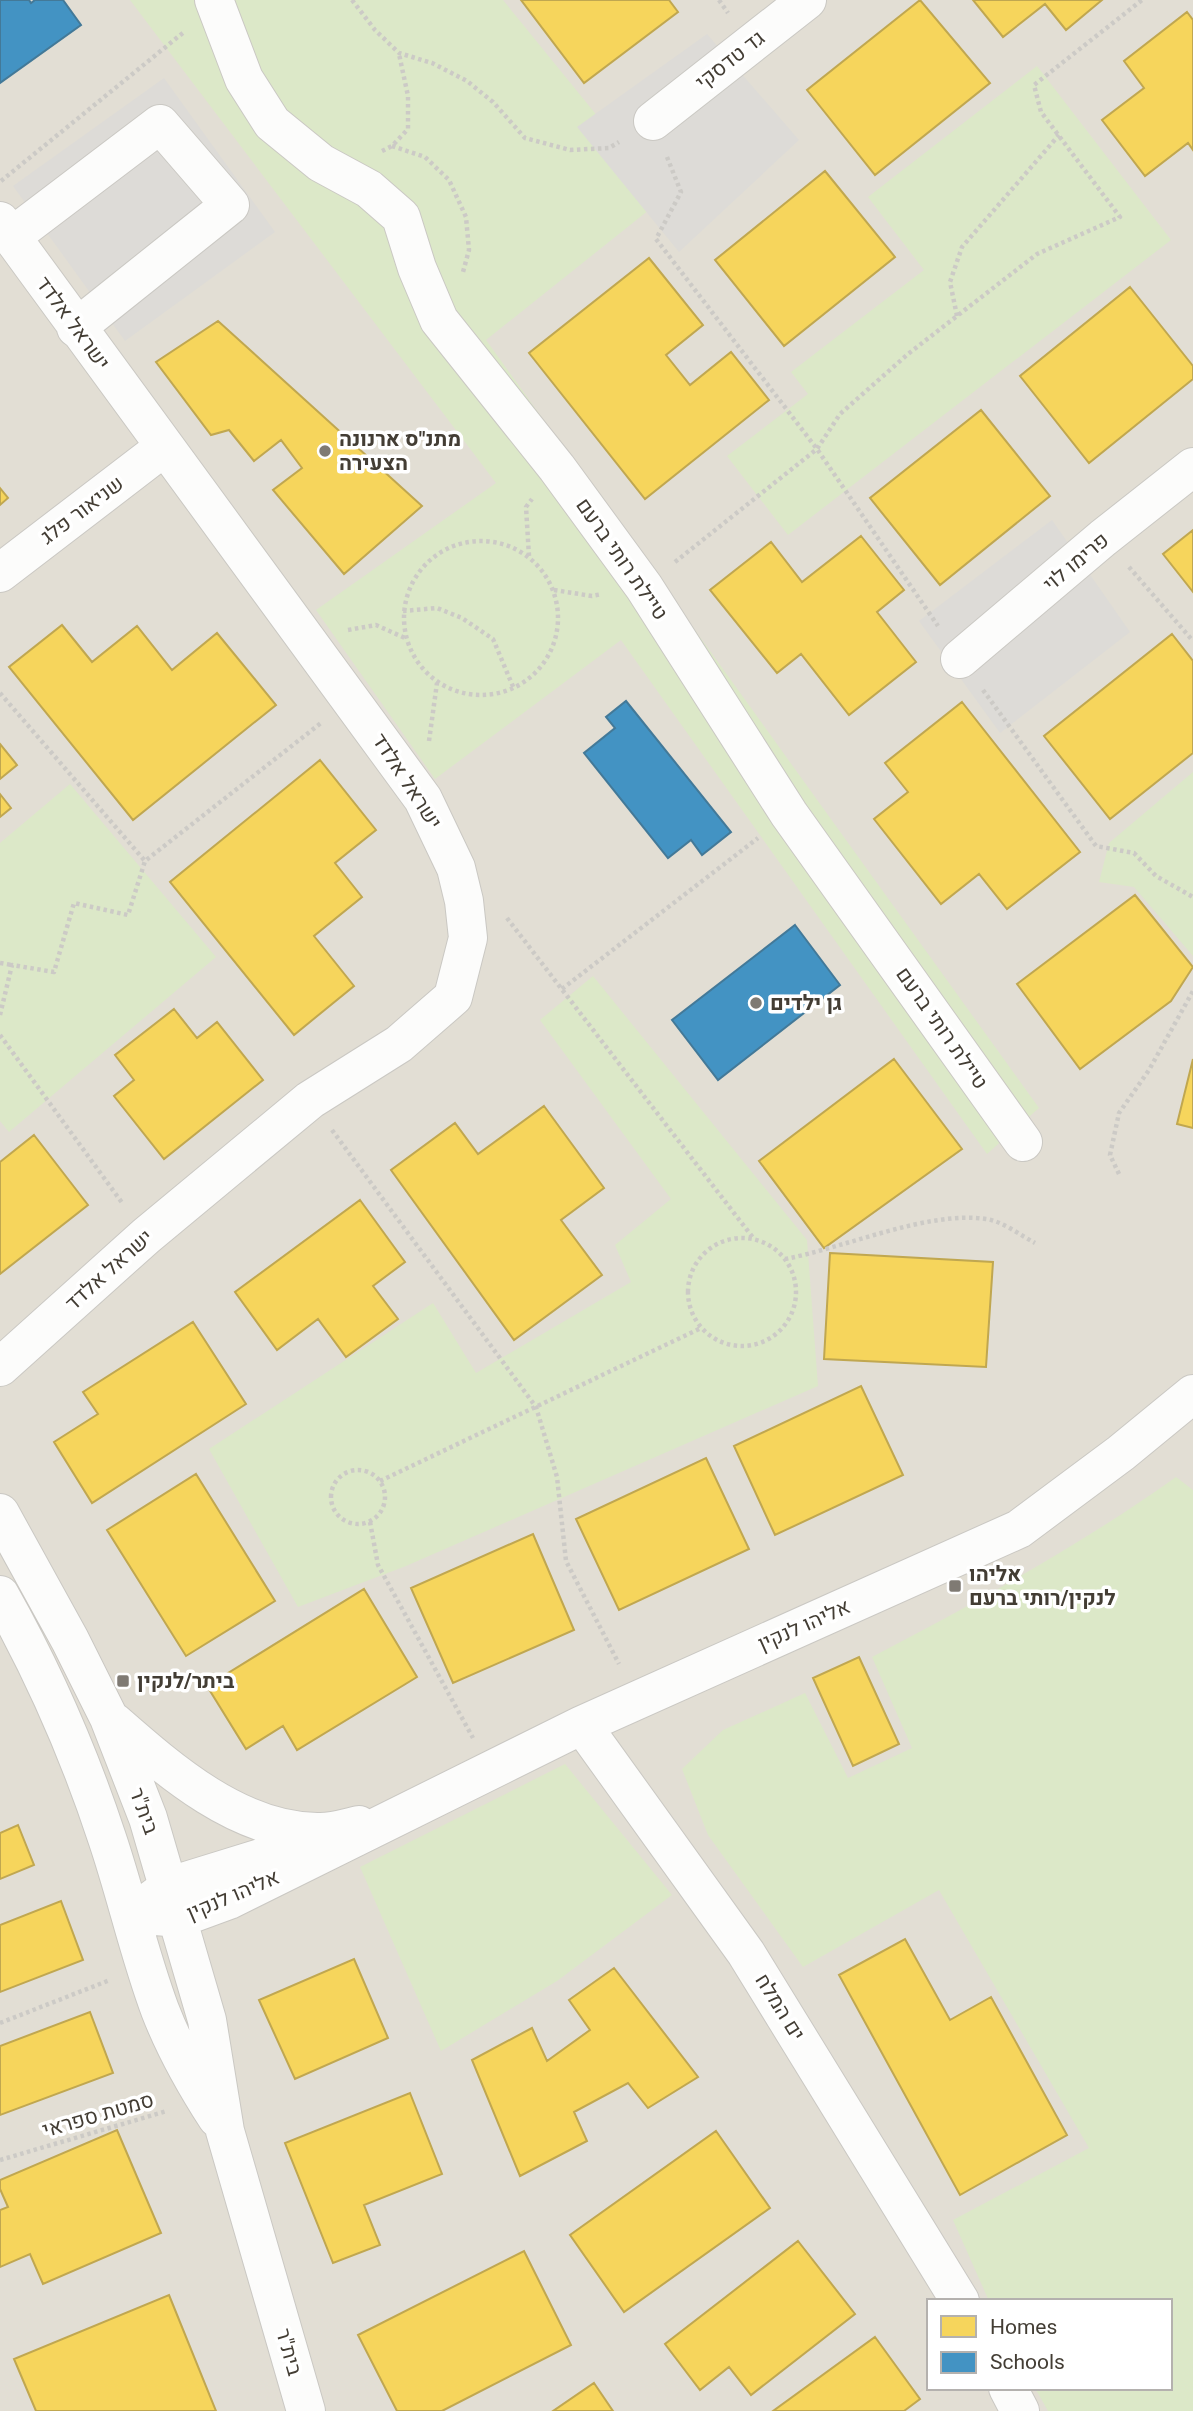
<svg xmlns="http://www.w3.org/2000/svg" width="1193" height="2411" viewBox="0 0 1193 2411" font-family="Roboto,Heebo,sans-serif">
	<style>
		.residential { fill: #e2ded4; fill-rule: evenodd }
		.green { fill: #dce8c8 }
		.parking { fill: #dddbd7 }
		.homes { fill: #f6d55c; stroke: #c0a750; stroke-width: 2 }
		.schools { fill: #4393c3; stroke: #437998; stroke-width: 2 }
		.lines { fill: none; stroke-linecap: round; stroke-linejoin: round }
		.minor-casing { stroke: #cac8c3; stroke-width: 40 }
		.path { stroke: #cccac6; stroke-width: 4.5; stroke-dasharray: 3.5 3.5; stroke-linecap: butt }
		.minor { stroke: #fcfcfb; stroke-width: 38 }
		.poi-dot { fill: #7f7a73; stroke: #fff; stroke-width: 2.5 }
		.labels { text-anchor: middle; stroke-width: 7; stroke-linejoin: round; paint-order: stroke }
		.street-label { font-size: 21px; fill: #433d34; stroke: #fff }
		.poi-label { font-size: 21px; font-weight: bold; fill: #433d34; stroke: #fff; text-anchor: start }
	</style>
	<rect width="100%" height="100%" fill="#eeece7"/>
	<path class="residential" d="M0,0H1193V2411H0ZM929,2301H1170V2388H929Z"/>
	<path class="green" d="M130,0H503L664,198L486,340L1039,1108L987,1154L621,640L435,779L316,610L496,483Z
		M1037,66L1171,240L788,535L727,456L808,394L791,372L924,270L868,197Z
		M1193,772V956L1134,887L1099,882L1109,843Z
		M70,784L216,957L9,1132L0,1121V843Z
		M593,976L807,1240L818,1386L406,1566L298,1607L209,1449L433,1303L476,1373L631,1282L615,1245L671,1199L540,1020Z
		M1176,1477L1193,1490V2411H1048L1035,2388H1170V2301H989L953,2220L1089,2148L939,1890L803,1967L708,1835L682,1769L723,1730L805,1693L848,1778L912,1748L872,1657C977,1602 1079,1546 1176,1477Z
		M565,1764L672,1895L557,1981L441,2051L360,1867Z"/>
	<path class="parking" d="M707,34L799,140L679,252L577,127Z
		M164,78L275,232L125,341L13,186Z
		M1052,520L1130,632L1000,733L919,621Z"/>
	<path class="homes" d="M521,0H669L678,12L584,83Z
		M920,0L990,83L875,175L807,90Z
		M973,0H1102L1066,30L1045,4L1003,37Z
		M1187,12L1193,20V150L1188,143L1145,176L1102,120L1144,88L1124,61Z
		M825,171L895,257L784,346L715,260Z
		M649,258L703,325L666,355L690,385L731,352L769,400L645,499L529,353Z
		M1130,287L1193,366V379L1089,463L1020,376Z
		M218,321L422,506L344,574L273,490L302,468L281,440L254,461L229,430L211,435L156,362Z
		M981,410L1050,496L940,585L870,498Z
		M0,488L8,498L0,505Z
		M1193,530V592L1163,554Z
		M861,536L904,590L877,612L916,662L849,715L801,654L777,673L710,590L771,542L802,582Z
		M62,625L92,662L137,626L172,670L217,633L276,705L133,820L9,667Z
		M1172,634L1193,661V753L1110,819L1044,736Z
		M962,702L1080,852L1007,909L979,874L941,904L874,819L908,792L885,763Z
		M0,744L17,765L0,779Z
		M320,760L376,830L335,863L362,897L314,936L354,986L294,1035L170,882Z
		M0,794L11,808L0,817Z
		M1135,895L1193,967L1171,1001L1080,1069L1017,984Z
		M174,1009L197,1038L217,1022L263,1080L164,1159L114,1096L134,1080L115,1055Z
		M894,1059L962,1149L824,1248L759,1161Z
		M1193,1059V1128L1177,1124Z
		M544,1106L604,1188L561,1220L602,1275L514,1340L391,1170L455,1123L478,1154Z
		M34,1135L88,1205L0,1274V1162Z
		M360,1200L405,1262L373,1286L398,1319L346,1357L318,1319L277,1350L235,1292Z
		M830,1253L993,1262L986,1367L824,1359Z
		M193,1322L246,1404L92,1503L54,1442L98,1414L83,1392Z
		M861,1386L903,1475L775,1535L734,1446Z
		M706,1458L749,1549L619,1610L576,1519Z
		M196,1474L275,1601L186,1656L107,1530Z
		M533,1534L574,1630L453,1683L411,1588Z
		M364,1589L417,1677L297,1750L283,1726L246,1749L207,1686Z
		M859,1657L899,1744L853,1766L813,1678Z
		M18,1825L34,1865L0,1879V1833Z
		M61,1901L83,1960L0,1992V1925Z
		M905,1939L950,2020L991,1997L1067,2135L960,2195L839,1975Z
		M354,1959L388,2038L295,2079L259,2000Z
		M614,1968L698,2077L648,2108L628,2083L574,2112L587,2141L520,2176L472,2060L532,2028L547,2061L590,2030L569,2000Z
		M90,2012L113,2073L0,2115V2046Z
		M410,2093L442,2174L364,2205L380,2245L333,2263L285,2143Z
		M117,2130L161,2233L43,2284L30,2254L0,2267V2210L8,2207L0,2189V2180Z
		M716,2131L770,2208L624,2312L570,2235Z
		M798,2241L855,2314L751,2395L729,2367L700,2390L665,2344Z
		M524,2251L571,2345L442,2411H397L358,2335Z
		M169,2295L216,2411H36L14,2359Z
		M875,2337L920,2399L904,2411H773Z
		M594,2383L613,2411H553Z"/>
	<path class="schools" d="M0,0H29L31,3L35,0H63L81,25L0,83Z
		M626,701L731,832L702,855L691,840L668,858L584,753L615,728L606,717Z
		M795,925L840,985L718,1080L672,1020Z"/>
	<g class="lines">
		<defs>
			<path id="minor" d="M214,0L244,79L272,123L321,163L369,189L401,217L417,268L439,320L557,468L644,587L789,814L1023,1142
				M653,121L807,0
				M0,221L423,799L456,868L464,901L468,938L453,997L399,1044L310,1100L146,1236L0,1367
				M11,237L160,124L230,205L76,328
				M0,573L163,448
				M960,659L1103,538L1193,467
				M0,1513L70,1640L109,1718L148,1818L207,2020L225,2131L306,2411
				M0,1595C44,1673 79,1753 107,1838C126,1894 139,1954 160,2010C175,2049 195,2084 217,2118
				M114,1722C170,1771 238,1831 317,1832C330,1833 346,1828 359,1825
				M582,1725L746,1953L960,2301
				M150,1901L170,1886L299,1846
				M131,1914L180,1918L229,1900L582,1725L1019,1529L1121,1453L1193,1394
				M1008,2388L1020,2411"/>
		</defs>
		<use href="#minor" class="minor-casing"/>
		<path class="path" d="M352,0L375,30L399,53L432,63L467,81L493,102L525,138L570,150L609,148L619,142
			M719,0L728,13
			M392,146L425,157L449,180L466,217L469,250L463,272
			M382,151L392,146L408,129V96L399,54
			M667,157L681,192L656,239L817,449L938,626
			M1,181L184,32
			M957,316L950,282L962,247L1059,135
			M404 618a77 77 0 1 1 154 0a77 77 0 1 1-154 0Z
			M529,556L526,507L532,499
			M675,562L817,449L840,414L908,354L1037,254L1120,217L1041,112L1034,85L1142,0
			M1129,567L1193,641
			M554,590L592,596L602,594
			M403,611L437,608L462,618L493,639L514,689
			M348,630L376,625L405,638
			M983,690L1096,846L1134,853L1156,876L1193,897
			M0,693L145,861
			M429,741L437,683
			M507,918L754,1239
			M0,963L12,965
			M562,989L758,838
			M0,1015L12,965L54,972L74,903L128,915L145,861L321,723
			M0,1035L123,1204
			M332,1130L536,1407L557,1477L566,1561L619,1664
			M1119,1174L1110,1155L1119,1113L1149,1070L1193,991
			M688 1292a54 54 0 1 1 108 0a54 54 0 1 1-108 0Z
			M785,1259C844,1248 930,1210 986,1219C1002,1221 1020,1235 1035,1243
			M331 1497a27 27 0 1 1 54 0a27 27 0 1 1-54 0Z
			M380,1481L701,1328
			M370,1522L378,1565L473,1738
			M0,2023L110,1980
			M0,2160L167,2111"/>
		<use href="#minor" class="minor"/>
	</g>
	<g class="poi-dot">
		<circle cx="325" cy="451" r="7"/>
		<circle cx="756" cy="1003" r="7"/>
		<rect x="948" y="1579" width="14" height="14" rx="3.5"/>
		<rect x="116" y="1674" width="14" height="14" rx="3.5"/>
	</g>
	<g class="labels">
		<g class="street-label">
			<text transform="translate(730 60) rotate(-38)" y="7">גד טדסקי</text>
			<text transform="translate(73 323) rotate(54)" y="7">ישראל אלדד</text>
			<text transform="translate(82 510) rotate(-37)" y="7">שניאור פלג</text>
			<text transform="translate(622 559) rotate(55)" y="7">טיילת רותי ברעם</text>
			<text transform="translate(1076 562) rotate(-40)" y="7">פרימו לוי</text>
			<text transform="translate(407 781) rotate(57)" y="7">ישראל אלדד</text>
			<text transform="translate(942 1028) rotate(55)" y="7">טיילת רותי ברעם</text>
			<text transform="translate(109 1270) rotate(-42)" y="7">ישראל אלדד</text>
			<text transform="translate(804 1625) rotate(-24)" y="7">אליהו לנקין</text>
			<text transform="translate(144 1811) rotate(70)" y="7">בית"ר</text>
			<text transform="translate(233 1895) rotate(-23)" y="7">אליהו לנקין</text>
			<text transform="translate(780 2007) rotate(58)" y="7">ים המלח</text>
			<text transform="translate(98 2115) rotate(-16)" y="7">סמטת ספראי</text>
			<text transform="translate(289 2352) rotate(74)" y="7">בית"ר</text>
		</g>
		<g class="poi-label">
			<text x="339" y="446">מתנ"ס ארנונה<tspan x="339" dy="24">הצעירה</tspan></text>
			<text x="770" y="1010">גן ילדים</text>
			<text x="969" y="1581">אליהו<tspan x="969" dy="24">לנקין/רותי ברעם</tspan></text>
			<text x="137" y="1688">ביתר/לנקין</text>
		</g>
	</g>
	<rect x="927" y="2299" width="245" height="91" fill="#ffffff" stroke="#b4b1ae" stroke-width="2"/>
	<rect x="941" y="2316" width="35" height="21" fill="#f6d55c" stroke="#b4b1ae" stroke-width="2"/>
	<text x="990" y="2334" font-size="21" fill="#433d34">Homes</text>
	<rect x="941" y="2352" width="35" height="21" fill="#4393c3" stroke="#b4b1ae" stroke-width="2"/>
	<text x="990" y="2369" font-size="21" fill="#433d34">Schools</text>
</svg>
